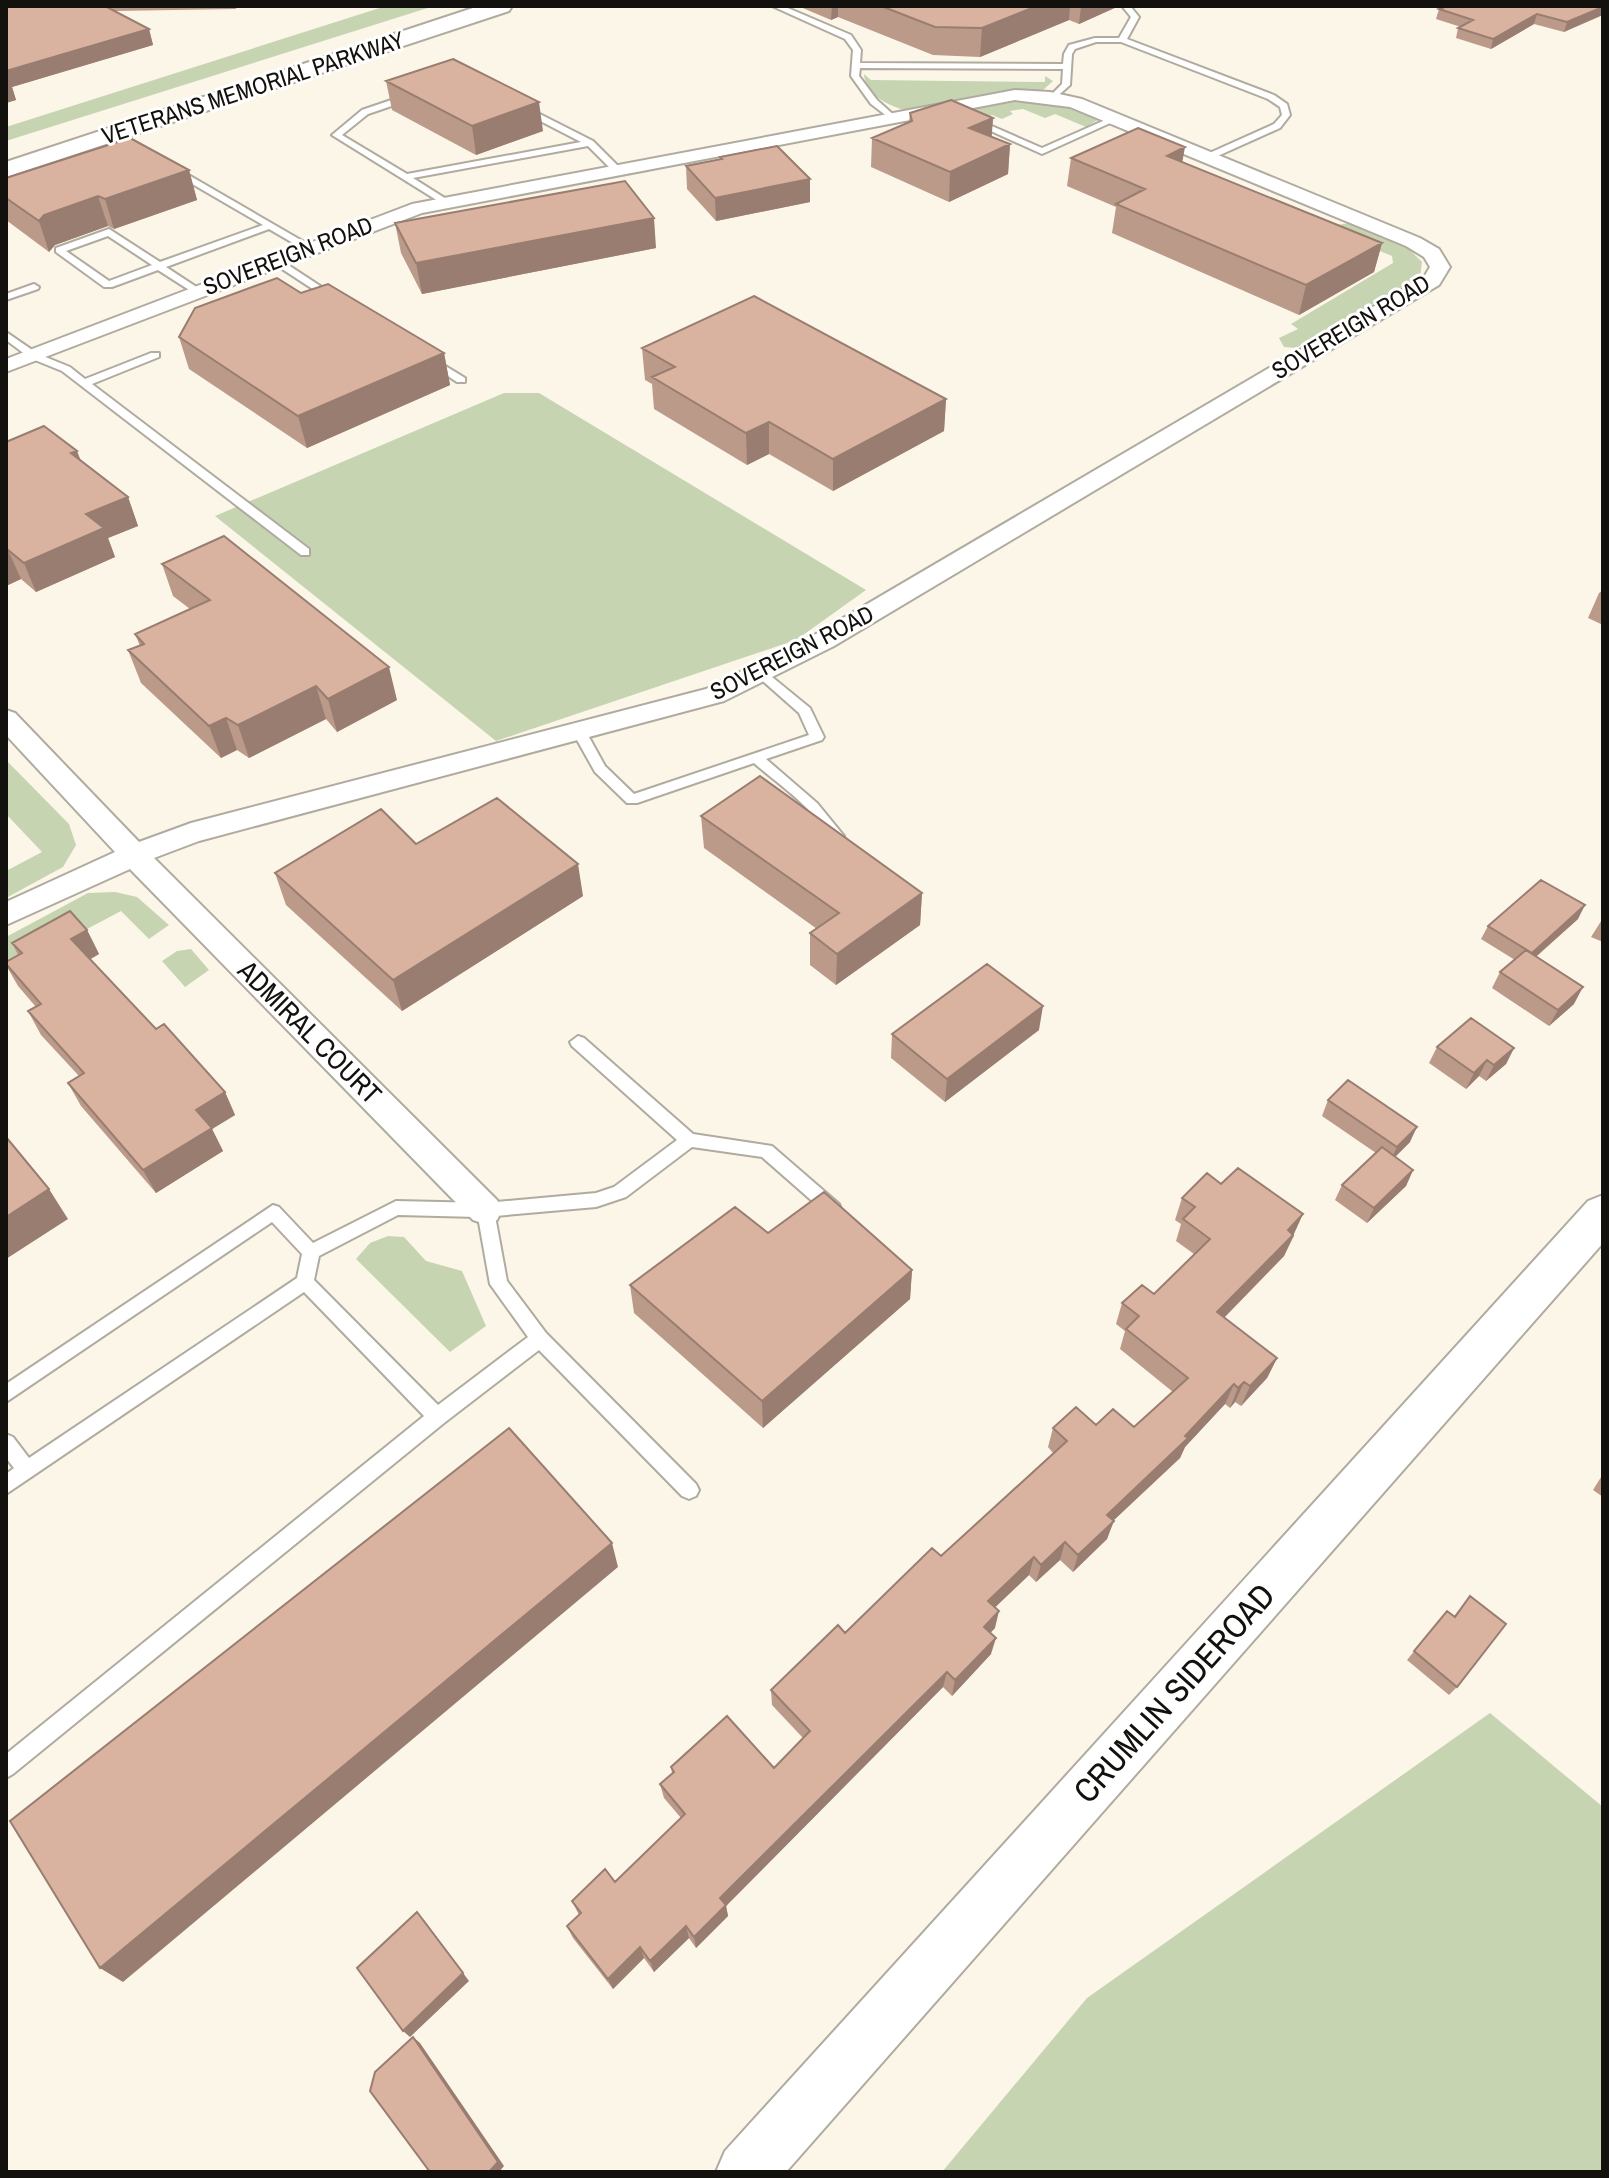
<svg xmlns="http://www.w3.org/2000/svg" width="1609" height="2178" viewBox="0 0 1609 2178" font-family="'Archivo Narrow',sans-serif">
	<style>
		.green { fill: #c6d4b2 }
		.lines { fill: none; stroke-linecap: round; stroke-linejoin: round }
		.service-casing { stroke: #b0ab9f; stroke-width: 4 }
		.minor-casing { stroke: #b0ab9f; stroke-width: 4 }
		.tertiary-casing { stroke: #b0ab9f; stroke-width: 4 }
		.trunk-casing { stroke: #b0ab9f; stroke-width: 4 }
		.service { fill: #fff; fill-rule: evenodd }
		.minor { fill: #fff; fill-rule: evenodd }
		.tertiary { fill: #fff; fill-rule: evenodd }
		.trunk { fill: #fff; fill-rule: evenodd }
		.wall { fill: #bb9a8a }
		.shaded-wall { fill: #987d70 }
		.building { fill: #d9b3a0; stroke: #987d70; stroke-width: 2 }
		.labels { text-anchor: middle; stroke-width: 6; stroke-linejoin: round; paint-order: stroke }
		.far-street-label { font-size: 24px; fill: #13110d; stroke: #fff }
		.street-label { font-size: 28px; fill: #13110d; stroke: #fff }
		.near-street-label { font-size: 34px; fill: #13110d; stroke: #fff }
	</style>
	<rect width="100%" height="100%" fill="#fcf6e9"/>
	<path class="green" d="M386,6H434L6,141V127Z
		M864,74L871,80L1045,82V76L1053,81L1043,90L904,110C887,105 865,94 864,74Z
		M1015,102L1060,105L1098,120L1086,127L1055,114L1045,118L1023,109L1010,111L1013,114L1002,119L992,115L983,118L969,110Z
		M1350,223L1408,248L1422,262L1420,277L1296,348L1284,347L1279,338L1298,329L1291,324L1393,263L1392,256L1333,232L1331,226Z
		M504,393H539L866,590L796,640L496,741L215,516Z
		M6,760L69,824L76,845L63,867L6,898V871L42,852L6,814Z
		M115,892L137,897L169,925L149,939L121,911L23,963L6,962V937L88,893Z
		M191,949L209,970L185,987L162,961L177,951Z
		M388,1236L404,1237L426,1261L462,1271L486,1326L450,1352L356,1259L370,1243Z
		M1490,1713L1603,1807V2172H942L1087,1998Z"/>
	<g class="lines">
		<defs>
			<path id="service" d="M772,6H783L851,35L861,50L860,63L1063,64L1064,54L1069,45L1095,38H1119L1131,17L1122,6H1130L1139,17L1127,39L1274,95L1287,104L1290,115L1280,128L1211,159H1205V155L1274,124L1282,115L1280,107L1268,99L1121,42H1096L1075,49L1072,54L1070,85L1053,100L1049,97L1062,84L1063,69L860,68L859,76L877,100L896,117L892,120L871,104L851,76L853,50L845,39Z
				M409,94L413,97L412,99L368,114L342,135L407,174L581,142L519,110V106L522,105L593,141L622,170L614,172L588,146L413,178L451,202L443,204L332,135L362,110Z
				M1112,117L1119,119L1042,154L971,122L978,120L1042,148Z
				M173,166L311,246L313,248L305,250L269,229L166,267L201,290L202,292L197,295L158,270L112,287H104L56,252V248L109,229L160,262L263,225L170,171L168,169ZM108,236L152,265L109,281L66,251Z
				M273,259H279L340,299L331,301L273,263Z
				M34,284L39,287L38,289L6,300V294Z
				M6,332L38,354L70,367L85,379L151,353H159V357L92,384L309,549V555H301L62,371L30,358L6,340Z
				M429,356L465,378V382H457L425,361L424,359Z
				M761,668L810,708L824,737L822,740L766,759L817,803L844,836L841,845H831C821,812 780,786 754,763L637,803H627L595,772L572,731L579,727L584,728L605,766L634,794L809,735L799,713L756,675L755,672Z
				M578,1036L584,1038L693,1134L772,1146L839,1204L841,1209L839,1214L833,1216L827,1214L762,1157L692,1147L626,1197L596,1207L495,1216L507,1281L546,1333L696,1484L699,1490L696,1496L689,1499L682,1496L539,1350L444,1423L13,1774L6,1778V1754L424,1416L304,1292L6,1494V1474L14,1468L6,1458V1434L13,1437L29,1458L297,1278L302,1254L272,1222L6,1402V1384L273,1205L279,1207L313,1243L396,1201L485,1203L596,1193L614,1187L677,1140L572,1046L570,1042ZM398,1215L478,1217L490,1284L528,1337L438,1405L314,1280L319,1256Z"/>
			<path id="minor" d="M1015,90L1050,92L1082,99L1420,238L1439,249L1450,267L1439,285L834,646L724,701L199,841L154,858L497,1200L502,1210L497,1220L485,1224L473,1220L130,869L6,925V902L115,852L6,735V710L15,713L139,842L191,823L706,689L816,634L1424,277L1430,267L1424,257L1406,246L1070,107L1015,100L422,213L6,372V359L412,204Z"/>
			<path id="tertiary" d="M1603,1195V1243L786,2172H716L725,2151L1588,1201Z"/>
			<path id="trunk" d="M479,6H512L509,11L6,177V162Z"/>
		</defs>
		<use href="#service" class="service-casing"/>
		<use href="#minor" class="minor-casing"/>
		<use href="#tertiary" class="tertiary-casing"/>
		<use href="#trunk" class="trunk-casing"/>
		<use href="#service" class="service"/>
		<use href="#minor" class="minor"/>
		<use href="#tertiary" class="tertiary"/>
		<use href="#trunk" class="trunk"/>
	</g>
	<path class="wall" d="M6,6H237L236,9L114,11L149,29L153,45L12,87L16,100L6,103Z
		M798,6H1119L1079,24L1069,20L980,57L933,55L838,17L831,20Z
		M1603,6L1564,32L1534,24L1491,49L1456,38L1458,28L1461,27L1436,19L1439,9Z
		M386,81L543,131L476,155L392,110Z
		M910,113L993,118L991,137L1010,144L1008,174L949,202L871,167L872,138L909,122Z
		M720,157L810,202L716,221L687,189L686,166L720,159Z
		M1071,158L1182,162L1382,243L1374,272L1299,315L1112,233L1116,207L1067,186Z
		M189,170L197,200L114,229L108,226L55,245L49,252L6,220V178Z
		M395,223L656,248L422,294L401,253Z
		M301,293L444,353L450,385L307,448L189,369L179,337Z
		M642,348L946,399L944,431L833,491L769,454L747,465L654,409L652,384L645,380Z
		M6,442L81,461L128,497L138,526L108,538L115,557L36,592L21,579L6,586Z
		M162,564L397,700L337,732L326,719L249,758L237,750L221,758L141,683L128,650L140,646L135,634L190,609L173,596Z
		M1603,590V625L1588,618L1599,593Z
		M701,816L922,893L920,925L836,985L810,965V933L817,929L704,848Z
		M416,844L583,896L402,1011L286,905L275,873Z
		M1603,918V942L1591,937Z
		M1578,919L1536,957L1574,1004L1549,1026L1492,988L1500,972L1515,960L1481,939L1488,926Z
		M87,930L99,954L90,959L156,1029L225,1092L235,1115L212,1129L223,1151L156,1193L81,1106L68,1083L79,1076L41,1035L28,1011L36,1007L18,986L6,965V962L18,955L12,943Z
		M1039,1030L945,1102L891,1058L892,1034Z
		M1437,1047L1514,1048L1506,1064L1486,1081L1479,1076L1466,1089L1429,1063Z
		M1328,1100L1410,1142L1395,1157L1413,1170L1406,1186L1367,1223L1335,1200L1342,1185L1376,1153L1322,1116Z
		M1182,1198L1294,1236L1284,1256L1224,1318L1277,1358L1267,1378L1241,1406L1235,1402L1230,1408L1225,1404L1185,1447L1180,1458L1113,1521L1107,1539L1073,1572L1060,1560L1036,1582L1029,1575L995,1607V1628L990,1633L991,1654L952,1696L943,1687L726,1906L728,1916L696,1948L689,1938L654,1972L644,1958L613,1989L573,1938L567,1926L579,1915L572,1901L615,1882L681,1818L664,1798L660,1784L672,1773L671,1767L774,1768L803,1738L772,1705L771,1690L845,1633L941,1556L1053,1453L1048,1447L1053,1428L1096,1425L1134,1427L1173,1392L1120,1349L1125,1331L1116,1324L1122,1303L1154,1294L1194,1254L1176,1241L1181,1224L1175,1220Z
		M768,1233L912,1270L910,1299L763,1428L634,1313L630,1285Z
		M1603,1474V1497L1593,1490Z
		M1470,1596L1457,1687L1449,1695L1407,1660L1447,1611L1454,1616Z"/>
	<path class="shaded-wall" d="M832,6H838V17L831,20Z
		M1037,6H1070L1069,20L980,57L982,28Z
		M1081,6H1119L1079,24Z
		M1603,7V15L1564,32L1567,22Z
		M1537,14L1534,24L1491,49L1493,39Z
		M149,29L153,45L12,87L16,100L6,103V71Z
		M539,102L543,131L476,155L472,126Z
		M993,118L991,147L969,128Z
		M1010,144L1008,174L949,202L950,172Z
		M1185,147L1180,175L1167,156Z
		M189,170L197,200L114,229L105,199Z
		M810,179V202L716,221L715,198Z
		M98,196L108,226L55,245L49,252L39,221L44,215Z
		M654,218L656,248L422,294L416,263Z
		M1382,243L1374,272L1299,315L1306,285Z
		M444,353L450,385L307,448L298,416Z
		M946,399L944,431L833,491V459Z
		M769,422V454L747,465L746,433Z
		M77,451L88,479L71,453Z
		M128,497L138,526L108,538L115,557L36,592L24,563L86,514Z
		M8,550L21,579L6,586V551Z
		M389,667L397,700L337,732L328,699Z
		M316,686L326,719L249,758L238,725Z
		M226,718L237,750L221,758L209,726Z
		M578,864L583,896L402,1011L393,980Z
		M922,893L920,925L836,985L837,954Z
		M1585,905L1578,919L1525,966L1532,953Z
		M87,930L99,954L84,963L71,939Z
		M1583,987L1574,1004L1549,1026L1558,1010Z
		M1043,1006L1039,1030L945,1102L947,1079Z
		M1514,1048L1506,1064L1486,1081L1494,1065Z
		M1487,1060L1479,1076L1466,1089L1474,1073Z
		M225,1092L235,1115L212,1129L223,1151L156,1193L143,1170L196,1110Z
		M1417,1127L1410,1142L1390,1162L1397,1147Z
		M1413,1170L1406,1186L1367,1223L1374,1208Z
		M49,1189L68,1219L6,1259V1217Z
		M1303,1214L1284,1256L1209,1333L1217,1312L1288,1230Z
		M912,1270L910,1299L763,1428L762,1401Z
		M1277,1358L1267,1378L1241,1406L1250,1386Z
		M1244,1382L1235,1402L1230,1408L1238,1388Z
		M1234,1384L1225,1404L1185,1447L1180,1458L1100,1533L1107,1515Z
		M1114,1521L1107,1539L1073,1572L1078,1555Z
		M1065,1542L1060,1560L1036,1582L1041,1565Z
		M612,1543L618,1567L123,1982L100,1968Z
		M1034,1557L1029,1575L984,1618L988,1601Z
		M999,1611L995,1628L980,1643L984,1627Z
		M996,1638L991,1654L952,1696L955,1680Z
		M947,1672L943,1687L726,1906L728,1916L696,1948L694,1937L720,1898Z
		M424,1920L469,1981L410,2037L403,2031Z
		M686,1926L689,1938L654,1972L650,1961Z
		M640,1947L644,1958L613,1989L608,1979Z
		M413,2037L420,2043L504,2166L499,2172H489Z"/>
	<path class="building" d="M6,6H105L149,29L6,71Z
		M881,6H1037L982,28L935,27Z
		M1448,6H1603V7L1567,22L1537,14L1493,39L1458,28L1473,20L1439,9Z
		M453,59L539,102L472,126L386,81Z
		M951,100L993,118L969,128L1010,144L950,172L872,138L912,121L910,113Z
		M1138,128L1185,147L1167,156L1382,243L1306,285L1116,204L1145,189L1071,158Z
		M130,138L189,170L105,199L98,196L44,215L39,221L6,198V178Z
		M777,146L810,179L715,198L686,166L722,159L720,157Z
		M625,181L654,218L416,263L395,223Z
		M277,278L301,293L328,284L444,353L298,416L179,337L195,308Z
		M754,296L946,399L833,459L769,422L746,433L652,377L675,367L642,348Z
		M44,426L77,451L71,453L128,497L86,514L104,528L24,563L8,550L6,551V442Z
		M224,536L389,667L328,699L316,686L238,725L226,718L209,726L128,650L144,644L135,634L210,600L162,564Z
		M760,776L922,893L837,954L810,933L839,913L701,816Z
		M497,798L578,864L393,980L275,873L381,809L416,844Z
		M1541,880L1585,905L1532,953L1488,926Z
		M70,911L87,930L71,939L156,1029L164,1024L225,1092L196,1110L212,1128L143,1170L68,1083L84,1073L28,1011L41,1004L6,964V962L22,953L12,943Z
		M1526,950L1583,987L1558,1010L1500,972Z
		M987,964L1043,1006L947,1079L892,1034Z
		M1471,1018L1514,1048L1494,1065L1487,1060L1474,1073L1437,1047Z
		M1348,1080L1417,1127L1397,1147L1328,1100Z
		M6,1137L49,1189L6,1217Z
		M1382,1147L1413,1170L1374,1208L1342,1185Z
		M1238,1168L1303,1214L1288,1230L1293,1235L1217,1312L1277,1358L1250,1386L1244,1382L1238,1388L1234,1384L1185,1436L1188,1438L1107,1515L1114,1521L1078,1555L1065,1542L1041,1565L1034,1557L988,1601L999,1611L984,1627L996,1638L955,1680L947,1672L720,1898L726,1905L694,1937L686,1926L650,1961L640,1947L608,1979L567,1926L581,1913L572,1901L605,1869L615,1882L685,1814L660,1784L674,1772L671,1767L727,1716L774,1768L810,1731L771,1690L838,1625L845,1633L932,1548L941,1556L1067,1441L1053,1428L1076,1407L1096,1425L1113,1409L1134,1427L1188,1378L1126,1329L1139,1316L1122,1303L1142,1285L1154,1294L1210,1239L1183,1219L1195,1207L1182,1198L1207,1173L1221,1184Z
		M824,1192L912,1270L762,1401L630,1285L735,1207L768,1233Z
		M509,1428L612,1543L100,1968L10,1821Z
		M1470,1596L1506,1624L1457,1687L1414,1651L1447,1611L1455,1617Z
		M417,1912L463,1973L403,2031L357,1968Z
		M413,2037L498,2162L489,2172H430L370,2091L375,2072Z"/>
	<g class="labels">
		<g class="far-street-label">
			<text transform="translate(253 88) rotate(-18)" y="8">VETERANS MEMORIAL PARKWAY</text>
			<text transform="translate(288 256) rotate(-21)" y="8">SOVEREIGN ROAD</text>
			<text transform="translate(1351 327) rotate(-31)" y="8">SOVEREIGN ROAD</text>
			<text transform="translate(792 653) rotate(-27)" y="8">SOVEREIGN ROAD</text>
		</g>
		<g class="street-label">
			<text transform="translate(310 1032) rotate(45)" y="10">ADMIRAL COURT</text>
		</g>
		<g class="near-street-label">
			<text transform="translate(1174 1693) rotate(-48)" y="12">CRUMLIN SIDEROAD</text>
		</g>
	</g>
	<rect width="1609" height="2178" fill="none" stroke="#13110d" stroke-width="16"/>
</svg>
